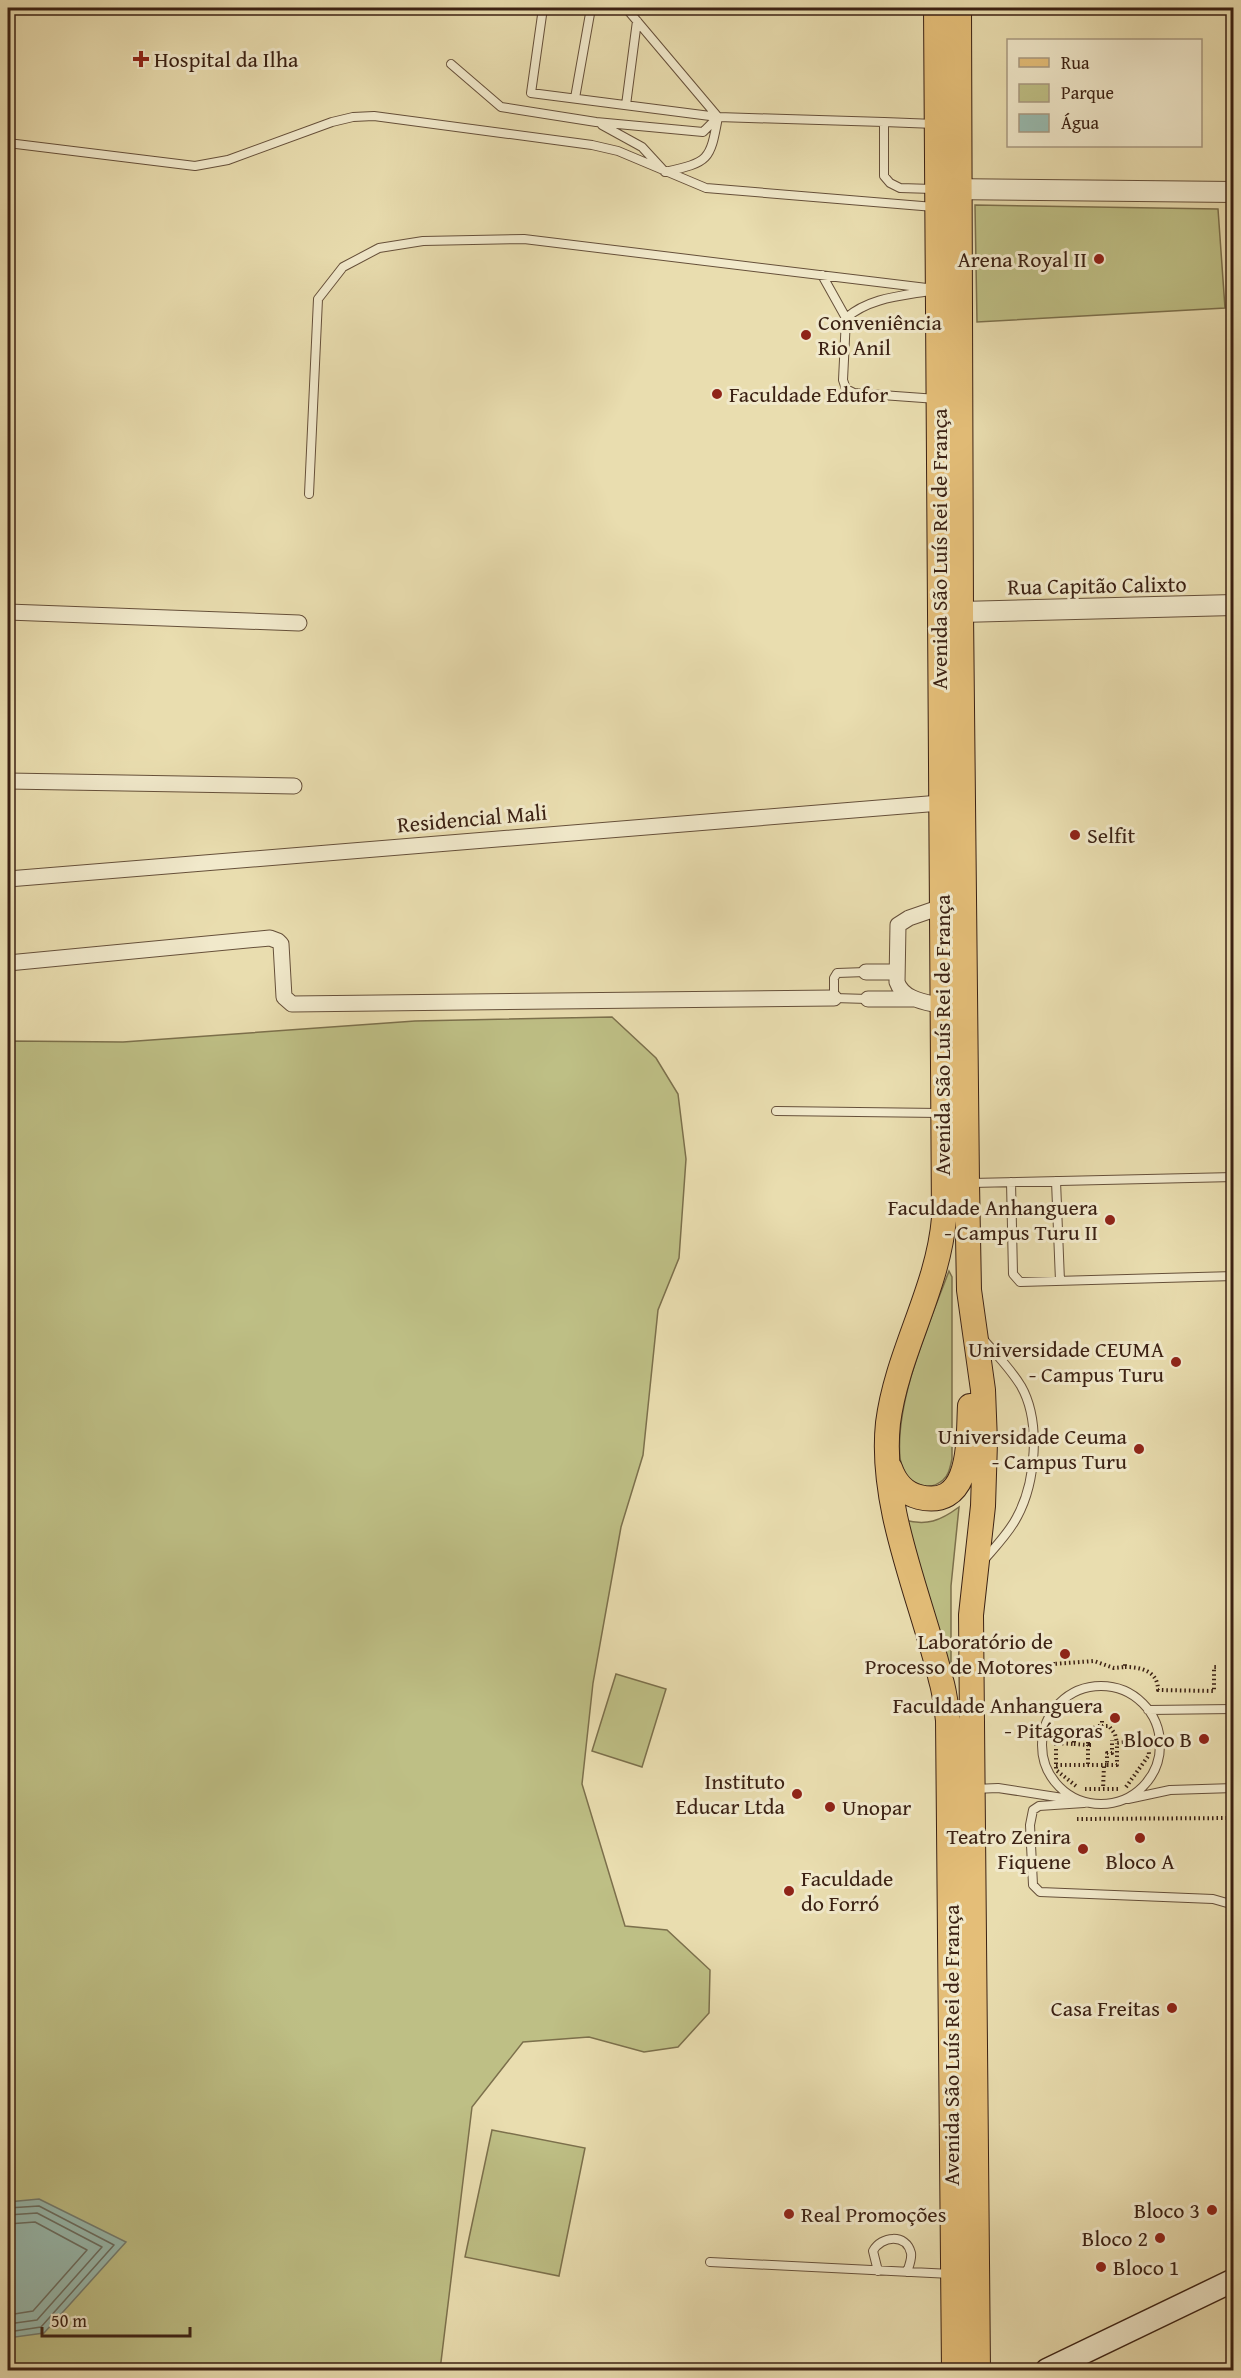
<svg xmlns="http://www.w3.org/2000/svg" width="1241" height="2378" viewBox="0 0 1241 2378" font-family="'Gentium Book Plus',serif">
	<style>
		.green { fill: #bebf85; stroke: #7c704c; stroke-width: 1.5 }
		.water { fill: #98bbb0; stroke: #737d71; stroke-width: 1.5 }
		.lines { fill: none; stroke-linecap: round; stroke-linejoin: round }
		.shore { stroke: #6a6e62; stroke-width: 1.5 }
		.service-casing { stroke: #66503a; stroke-width: 10 }
		.minor-casing { stroke: #66503a; stroke-width: 17 }
		.tertiary-casing { stroke: #66503a; stroke-width: 22 }
		.secondary-casing { stroke: #3b2113; stroke-width: 25 }
		.primary-casing { stroke: #3b2113; stroke-width: 26 }
		.path { stroke: #3b2113; stroke-width: 4; stroke-dasharray: 1.5 3; stroke-linecap: butt }
		.service { stroke: #f1e9cb; stroke-width: 8 }
		.minor { stroke: #f1e9cb; stroke-width: 15 }
		.tertiary { stroke: #f1e9cb; stroke-width: 20 }
		.secondary { stroke: #f1e9cb; stroke-width: 22 }
		.primary { stroke: #e4be78; stroke-width: 24 }
		.poi-dot { fill: #8f2418; stroke: #f1e9cb; stroke-width: 2 }
		.labels { text-anchor: middle; stroke-width: 6; stroke-linejoin: round; paint-order: stroke }
		.poi-label { font-size: 22px; fill: #3b2113; stroke: #f1e9cb; text-anchor: end }
		.street-label { font-size: 22px; fill: #3b2113; stroke: #f1e9cb }
	</style>
	<rect width="100%" height="100%" fill="#e9ddaf"/>
	<filter id="stains"><feTurbulence type="fractalNoise" baseFrequency=".00333" numOctaves="4"/><feColorMatrix values="0 0 0 0 .2 0 0 0 0 .09 0 0 0 0 .02 0 0 0 .5 -.17"/></filter>
	<radialGradient id="worn" r=".72"><stop offset=".6" stop-color="#630" stop-opacity="0"/><stop offset="1" stop-color="#630" stop-opacity=".3"/></radialGradient>
	<path class="green" d="M975,205L1218,209L1225,308L977,322Z
		M612,1017L656,1058L678,1094L686,1159L679,1258L658,1310L643,1455L621,1527L593,1683L582,1784L625,1926L667,1930L710,1970L709,2013L678,2047L644,2052L589,2037L523,2042L472,2107L440,2370H8V1041L123,1042L415,1021Z
		M949,1271L952,1277V1459C950,1467 949,1475 943,1480C924,1496 902,1478 900,1458C895,1401 929,1324 949,1271Z
		M959,1507L951,1586V1683L904,1520C927,1526 940,1521 959,1507Z
		M616,1674L666,1689L642,1767L592,1751Z
		M492,2130L585,2148L559,2276L465,2257Z"/>
	<path class="water" d="M39,2199L126,2242L44,2333L8,2338V2202Z"/>
	<g class="lines">
		<path class="shore" d="M8,2208L39,2206L114,2245L41,2327L8,2332
			M8,2215L37,2213L102,2247L37,2320L8,2324
			M8,2224L35,2222L87,2250L33,2311L8,2315"/>
		<defs>
			<path id="service" d="M543,8L531,93L718,117L884,122V176L890,183L900,188L933,189
				M626,8L718,117
				M451,64L501,107L596,122L703,132L718,117
				M575,98L591,8
				M626,105L637,21
				M884,122L935,124
				M602,125L642,147L665,172C709,162 710,161 718,117
				M8,143L195,166L228,160L332,122L353,117L374,116L592,145L618,151L706,188L934,207
				M822,275L846,318
				M929,291C900,296 869,298 846,318L843,380L846,389L854,393L937,399
				M309,494L318,299L343,267L379,248L423,241L524,239L935,289
				M866,972L837,973L834,978V998L868,999
				M776,1111L940,1113
				M1056,1181L1060,1281
				M1011,1182L1013,1274L1020,1282L1234,1276
				M971,1183L1234,1177
				M983,1339C996,1354 1010,1368 1021,1386C1041,1421 1036,1482 1017,1517C1009,1533 995,1547 983,1561
				M1042 1745a59 59 0 1 1 118 0a59 59 0 1 1-118 0Z
				M1148,1710L1234,1709
				M974,1789L998,1788L1076,1800
				M1128,1799L1170,1790L1234,1788
				M1084,1803L1039,1806L1033,1810L1030,1825L1033,1885L1040,1892L1213,1899L1234,1905
				M710,2262L951,2274
				M878,2271L873,2251C881,2236 906,2233 911,2253C912,2259 909,2266 907,2272"/>
			<path id="minor" d="M8,612L299,623
				M8,781L294,786
				M8,879L940,803
				M941,907L909,918L898,925L897,982C903,1000 926,1002 942,1006
				M8,963L270,938L278,941L281,944L284,997L292,1004L834,998
				M866,972H897
				M868,999H913"/>
			<path id="tertiary" d="M945,189L1234,192
				M961,612L1234,605"/>
			<path id="secondary" d="M1047,2370L1234,2280"/>
			<path id="primary" d="M936,8L944,1218C938,1290 897,1352 888,1423C879,1507 922,1600 941,1680C945,1693 946,1707 948,1720L954,2370
				M959,8L961,612L967,1183L969,1290L983,1390L985,1442L983,1506L971,1615L978,2370
				M890,1468C895,1482 903,1493 919,1497C973,1510 968,1439 970,1406"/>
		</defs>
		<use href="#service" class="service-casing"/>
		<use href="#minor" class="minor-casing"/>
		<use href="#tertiary" class="tertiary-casing"/>
		<use href="#secondary" class="secondary-casing"/>
		<use href="#primary" class="primary-casing"/>
		<path class="path" d="M1053,1662V1664L1094,1661L1114,1668L1125,1667V1664
			M1125,1667C1141,1667 1158,1671 1158,1690L1214,1691V1667H1218
			M1102,1721V1726H1109L1115,1734L1117,1743L1139,1741V1737
			M1074,1741V1744L1056,1743V1770L1076,1786
			M1074,1744L1088,1745V1765
			M1091,1745H1088V1735L1096,1726H1102
			M1056,1765H1104L1103,1789
			M1105,1765H1107V1753H1112V1740
			M1107,1765H1117V1743
			M1126,1787L1149,1755L1148,1738
			M1085,1789H1120
			M1077,1819L1234,1818"/>
		<use href="#service" class="service"/>
		<use href="#minor" class="minor"/>
		<use href="#tertiary" class="tertiary"/>
		<use href="#secondary" class="secondary"/>
		<use href="#primary" class="primary"/>
	</g>
	<g class="poi-dot">
		<path d="M138 50h6v6h6v6h-6v6h-6v-6h-6v-6h6z"/>
		<circle cx="1099" cy="259" r="6"/>
		<circle cx="806" cy="335" r="6"/>
		<circle cx="717" cy="394" r="6"/>
		<circle cx="1075" cy="835" r="6"/>
		<circle cx="1110" cy="1220" r="6"/>
		<circle cx="1176" cy="1362" r="6"/>
		<circle cx="1139" cy="1449" r="6"/>
		<circle cx="1065" cy="1654" r="6"/>
		<circle cx="1115" cy="1718" r="6"/>
		<circle cx="1204" cy="1739" r="6"/>
		<circle cx="797" cy="1794" r="6"/>
		<circle cx="830" cy="1807" r="6"/>
		<circle cx="1140" cy="1838" r="6"/>
		<circle cx="1083" cy="1849" r="6"/>
		<circle cx="789" cy="1891" r="6"/>
		<circle cx="1172" cy="2008" r="6"/>
		<circle cx="1212" cy="2210" r="6"/>
		<circle cx="789" cy="2214" r="6"/>
		<circle cx="1160" cy="2238" r="6"/>
		<circle cx="1101" cy="2267" r="6"/>
	</g>
	<g class="labels">
		<g class="poi-label">
			<text x="154" y="67" text-anchor="start">Hospital da Ilha</text>
			<text x="1087" y="267">Arena Royal II</text>
			<text x="818" y="330" text-anchor="start">Conveniência<tspan x="818" dy="25">Rio Anil</tspan></text>
			<text x="729" y="402" text-anchor="start">Faculdade Edufor</text>
			<text x="1087" y="843" text-anchor="start">Selfit</text>
			<text x="1098" y="1215">Faculdade Anhanguera<tspan x="1098" dy="25">- Campus Turu II</tspan></text>
			<text x="1164" y="1357">Universidade CEUMA<tspan x="1164" dy="25">- Campus Turu</tspan></text>
			<text x="1127" y="1444">Universidade Ceuma<tspan x="1127" dy="25">- Campus Turu</tspan></text>
			<text x="1053" y="1649">Laboratório de<tspan x="1053" dy="25">Processo de Motores</tspan></text>
			<text x="1103" y="1713">Faculdade Anhanguera<tspan x="1103" dy="25">- Pitágoras</tspan></text>
			<text x="1192" y="1747">Bloco B</text>
			<text x="785" y="1789">Instituto<tspan x="785" dy="25">Educar Ltda</tspan></text>
			<text x="842" y="1815" text-anchor="start">Unopar</text>
			<text x="1071" y="1844">Teatro Zenira<tspan x="1071" dy="25">Fiquene</tspan></text>
			<text x="1140" y="1869" text-anchor="middle">Bloco A</text>
			<text x="801" y="1886" text-anchor="start">Faculdade<tspan x="801" dy="25">do Forró</tspan></text>
			<text x="1160" y="2016">Casa Freitas</text>
			<text x="1200" y="2218">Bloco 3</text>
			<text x="801" y="2222" text-anchor="start">Real Promoções</text>
			<text x="1148" y="2246">Bloco 2</text>
			<text x="1113" y="2275" text-anchor="start">Bloco 1</text>
		</g>
		<g class="street-label">
			<text transform="translate(939 549) rotate(-90)" y="8">Avenida São Luís Rei de França</text>
			<text transform="translate(1097 585) rotate(-1)" y="8">Rua Capitão Calixto</text>
			<text transform="translate(472 818) rotate(-5)" y="8">Residencial Mali</text>
			<text transform="translate(942 1035) rotate(-90)" y="8">Avenida São Luís Rei de França</text>
			<text transform="translate(951 2045) rotate(-90)" y="8">Avenida São Luís Rei de França</text>
		</g>
	</g>
	<rect width="1241" height="2378" fill="none" stroke="#e9ddaf" stroke-width="30"/>
	<rect x="9" y="9" width="1223" height="2360" fill="none" stroke="#3b2113" stroke-width="3"/>
	<rect x="15" y="15" width="1211" height="2348" fill="none" stroke="#3b2113" stroke-width="1.5"/>
	<rect x="1007" y="39" width="195" height="108" fill="#f1e9cb" stroke="#a89981" stroke-width="1.5"/>
	<rect x="1019" y="58" width="30" height="9" fill="#e4be78" stroke="#a89981" stroke-width="1.5"/>
	<text x="1061" y="69" font-size="18" fill="#3b2113">Rua</text>
	<rect x="1019" y="84" width="30" height="18" fill="#bebf85" stroke="#a89981" stroke-width="1.5"/>
	<text x="1061" y="99" font-size="18" fill="#3b2113">Parque</text>
	<rect x="1019" y="114" width="30" height="18" fill="#98bbb0" stroke="#a89981" stroke-width="1.5"/>
	<text x="1061" y="129" font-size="18" fill="#3b2113">Água</text>
	<path d="M42 2327v9h148v-9" fill="none" stroke="#3b2113" stroke-width="3"/>
	<text x="51" y="2327" font-size="18" fill="#3b2113" stroke="#f1e9cb" stroke-width="4.5" paint-order="stroke">50 m</text>
	<rect width="100%" height="100%" filter="url(#stains)"/>
	<rect width="100%" height="100%" fill="url(#worn)"/>
</svg>
